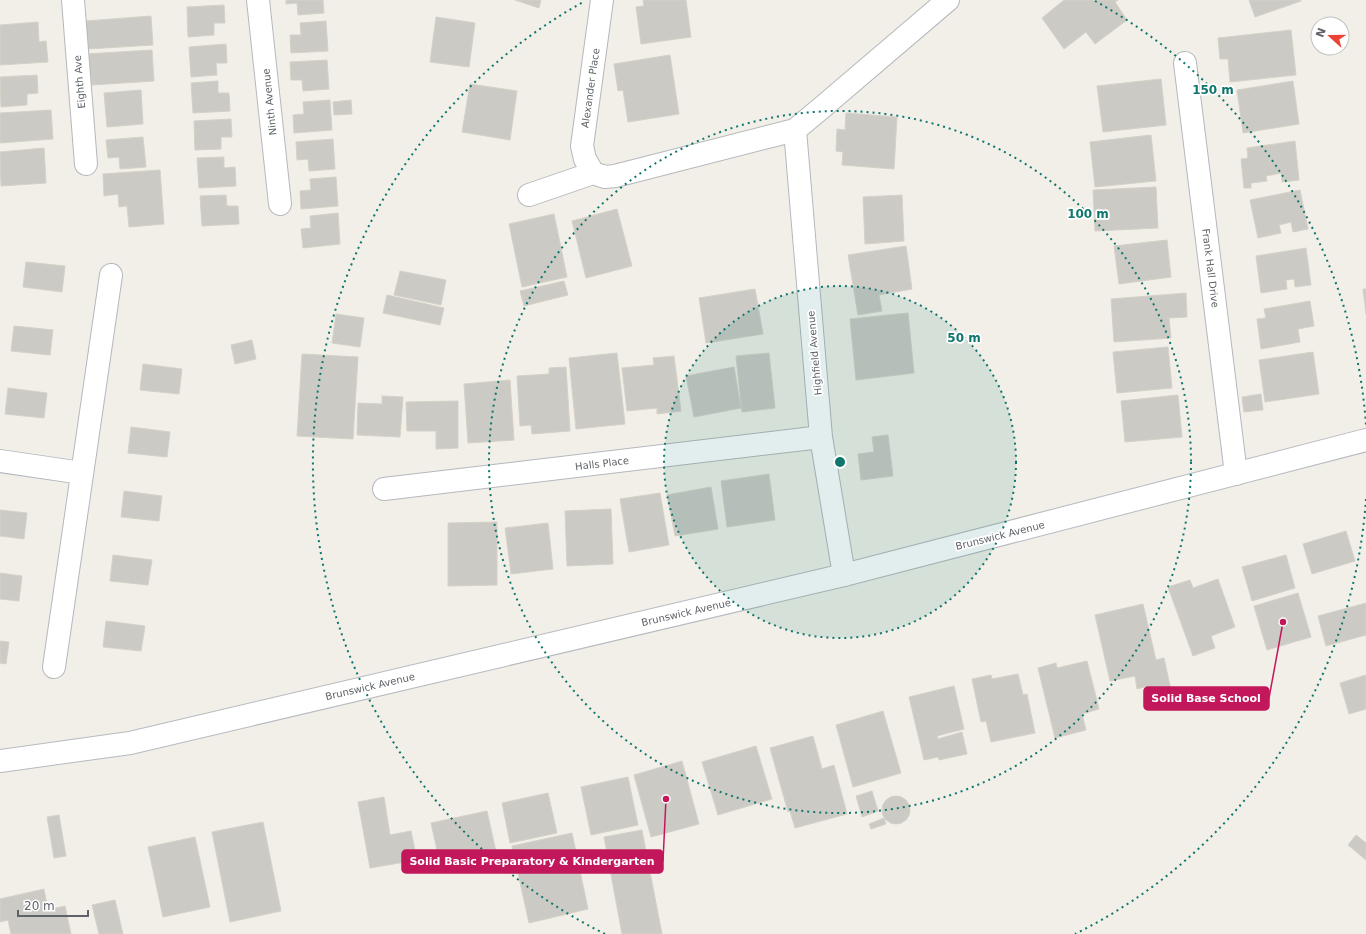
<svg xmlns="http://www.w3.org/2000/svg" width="1366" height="934" viewBox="0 0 1366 934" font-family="'DejaVu Sans',sans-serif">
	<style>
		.building { fill: #cccac5; stroke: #d6d1c6 }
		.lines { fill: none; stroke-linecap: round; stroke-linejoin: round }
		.minor-casing { stroke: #b5b8bc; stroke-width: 24 }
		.secondary-casing { stroke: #b6babf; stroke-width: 24 }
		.minor { stroke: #fff; stroke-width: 22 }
		.secondary { stroke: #fff; stroke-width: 22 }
		.ring { fill: none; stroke: #0f766e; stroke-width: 2; stroke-dasharray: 2 4 }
		.labels { text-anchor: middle; stroke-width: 3.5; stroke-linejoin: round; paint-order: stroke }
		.street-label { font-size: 10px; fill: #5f6368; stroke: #fff }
		.centre { fill: #0f766e; stroke: #fff; stroke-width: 2 }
		.ring-label { font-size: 12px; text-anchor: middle; font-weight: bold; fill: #0f766e; stroke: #fff; stroke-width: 3.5; stroke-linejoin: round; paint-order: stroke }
		.leader { fill: none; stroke: #c2185b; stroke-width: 1.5 }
		.callout-dot { fill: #c2185b; stroke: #fff; stroke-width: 1.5 }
		.callout { fill: #c2185b; stroke: #c2185b; stroke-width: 1.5 }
		.callout-label { font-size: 11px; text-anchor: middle; font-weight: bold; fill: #fff }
	</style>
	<rect width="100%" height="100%" fill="#f1efe8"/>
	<path class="building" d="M286,0H323L324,13L298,15L297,3L286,4Z
		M515,0H541L539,8Z
		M643,0H686L691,37L641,44L636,7L644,6Z
		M1064,0H1118L1115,2L1127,20L1095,44L1086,32L1064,49L1042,18Z
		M1249,0H1301V1L1255,17Z
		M224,5L225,23H214V35L188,37L187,7Z
		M151,16L153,45L88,49L86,21Z
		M436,17L475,23L469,67L430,62Z
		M326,21L328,51L291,53L290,35H301L300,23Z
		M38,22L39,42L46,41L48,62L0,65V25Z
		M1291,30L1296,75L1230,82L1228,59H1220L1218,38Z
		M226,44L227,63H216L217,75L191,77L189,47Z
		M152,50L154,81L92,85L91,74H86L85,54Z
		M670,55L679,114L628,122L623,90L618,91L614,64Z
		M327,60L329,89L303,91L302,80H291L290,62Z
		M37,75L38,93L27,94V105L1,107L0,77Z
		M1161,79L1166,125L1103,132L1097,86Z
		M218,81V93H229L230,111L193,113L191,83Z
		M1293,81L1299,124L1243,133L1237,90Z
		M470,84L517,91L510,140L462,132Z
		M141,90L143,124L107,127L104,93Z
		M330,100L332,130L294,133L293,115L304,114L303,102Z
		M351,100L352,114L334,115L333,102Z
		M51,110L53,139L0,143V113Z
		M846,113L897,117L894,169L842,165L843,152L836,151L837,129L845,130Z
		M231,119L232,137H221V149L195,150L194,121Z
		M1151,135L1156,181L1095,187L1090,142Z
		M143,137L146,167L120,169L119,157L108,158L106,140Z
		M333,139L335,169L309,171L308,159L297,160L296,142Z
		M1295,141L1299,180L1282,182L1281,173L1266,176L1267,181L1251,183V188H1244L1241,159L1248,158L1247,148Z
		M44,148L46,183L1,186L0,152Z
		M224,157V168L235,167L236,186L199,188L197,158Z
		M160,170L164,224L129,227L127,206L119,207L118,194L104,196L103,174Z
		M336,177L338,206L301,209L300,191L311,190L310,179Z
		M1156,187L1158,228L1095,231L1093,190Z
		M1300,190L1308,229L1293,232L1291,222L1279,225L1281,233L1258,238L1250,200Z
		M226,195L227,206H238L239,224L202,226L200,196Z
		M902,195L904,241L865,244L863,197Z
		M617,209L632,266L586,278L572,221Z
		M338,213L340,244L303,248L301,229L311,228L310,216Z
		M554,214L567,277L522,287L509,224Z
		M1167,240L1171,277L1119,284L1114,246Z
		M906,246L912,289L879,295L882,311L858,315L848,255Z
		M1306,248L1311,285L1295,287L1294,279L1286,280L1287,289L1261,293L1256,256Z
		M26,262L65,266L62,292L23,287Z
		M400,271L446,280L441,305L394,295Z
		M564,281L568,295L524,306L520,291Z
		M755,289L763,334L706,343L699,298Z
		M1363,289H1366V314Z
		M1186,293L1187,317L1169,318L1171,338L1114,342L1111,299Z
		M387,295L444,308L440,325L383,313Z
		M1310,301L1314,326L1298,329L1300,342L1261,349L1257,319L1266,318L1264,309Z
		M908,313L914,373L856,380L850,319Z
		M336,314L364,318L360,347L332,343Z
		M14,326L53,330L50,355L11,351Z
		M252,340L256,359L235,364L231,345Z
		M1168,347L1172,388L1117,393L1113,352Z
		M1313,352L1319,394L1265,402L1259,360Z
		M617,353L625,424L576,429L569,358Z
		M769,353L775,408L742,412L736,356Z
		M302,354L358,357L353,439L297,436Z
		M674,356L681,411L657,414V408L627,411L622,368L654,365L653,358Z
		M143,364L182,369L179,394L140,390Z
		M566,367L570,431L532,434L531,425L520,426L517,376L549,374V368Z
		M734,367L741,408L694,417L686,376Z
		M510,380L514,440L468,443L464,384Z
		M8,388L47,393L44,418L5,414Z
		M1261,394L1263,410L1244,412L1242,397Z
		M1178,395L1182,437L1125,442L1121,401Z
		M382,396L403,397L400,437L357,435L358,403L382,404Z
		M458,401V448L436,449V431H407L406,402Z
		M131,427L170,432L167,457L128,453Z
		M888,435L893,476L861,480L858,454L874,452L872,437Z
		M769,474L775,520L727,527L721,481Z
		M711,487L718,529L675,536L667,495Z
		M124,491L162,496L159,521L121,517Z
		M660,493L669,545L629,552L620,499Z
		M611,509L613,564L567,566L565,511Z
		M0,510L27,513L24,539L0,536Z
		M497,522V585L448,586V523Z
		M548,523L553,569L511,574L505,528Z
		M1346,531L1355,561L1312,574L1303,544Z
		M113,555L152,560L148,585L110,581Z
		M1286,555L1295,588L1252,601L1242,567Z
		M0,573L22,576L19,601L0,599Z
		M1218,579L1235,627L1211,636L1215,648L1193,656L1168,587L1190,580L1193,588Z
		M1298,593L1311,637L1267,650L1254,606Z
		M1366,603V635L1326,646L1318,616Z
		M1143,604L1156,660L1164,658L1172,695L1151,700L1148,686L1137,689L1135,676L1110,681L1095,615Z
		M106,621L145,626L141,651L103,647Z
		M0,641L9,642L6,664L0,663Z
		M1087,661L1099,709L1082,714L1086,730L1055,738L1038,668L1056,663L1057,668Z
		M1018,674L1023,695L1027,694L1035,733L991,742L986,721L981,722L972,679L991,675L992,679Z
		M1366,675V709L1349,714L1340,683Z
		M954,686L964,729L937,736L938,739L962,732L967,754L939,760L938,757L924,760L909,697Z
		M883,711L901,773L853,787L836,725Z
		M813,736L822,769L834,765L847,814L795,828L790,811L788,812L770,748Z
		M756,746L772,799L718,815L702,762Z
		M682,761L699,824L651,837L634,775Z
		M628,777L638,825L591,835L581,787Z
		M872,791L878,811L862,817L856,796Z
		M548,793L557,833L510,843L502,803Z
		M882 810a14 14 0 1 1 28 0a14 14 0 1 1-28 0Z
		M384,797L390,835L411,831L417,860L370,868L358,802Z
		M487,811L497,856L441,868L431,823Z
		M59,815L66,856L54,858L47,817Z
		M884,818L886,824L871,829L869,824Z
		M263,822L281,911L230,922L212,832Z
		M642,830L662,934H622L604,837Z
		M572,833L588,909L529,923L512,846Z
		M1356,835L1366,843V860L1348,845Z
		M195,837L210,907L163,917L148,847Z
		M44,889L48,910L65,906L71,934H11L8,920L0,922V899Z
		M115,900L123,934H99L92,905Z"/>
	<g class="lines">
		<defs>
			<path id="minor" d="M73,0L86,164
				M258,0L280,204
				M1185,63L1236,474
				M795,130L821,437L844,575
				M593,173L585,159L582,146L602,0
				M529,195L593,173L605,177L615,176L795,130L819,110L948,0
				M0,461L82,473
				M384,489L821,437
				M54,667L111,275"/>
			<path id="secondary" d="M0,761L130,743L844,575L1366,440"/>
		</defs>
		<use href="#minor" class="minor-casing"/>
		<use href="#secondary" class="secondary-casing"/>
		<use href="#minor" class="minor"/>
		<use href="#secondary" class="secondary"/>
	</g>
	<circle cx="840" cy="462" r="176" fill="#0f766e" fill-opacity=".12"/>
	<g class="ring">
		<circle cx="840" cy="462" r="176"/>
		<circle cx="840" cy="462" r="351"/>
		<path d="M1366 499A527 527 0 0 1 1075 934M605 934A527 527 0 0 1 585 1M1095 1A527 527 0 0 1 1366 425"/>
	</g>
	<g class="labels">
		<g class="street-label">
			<text transform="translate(79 82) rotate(-95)" y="4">Eighth Ave</text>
			<text transform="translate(590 88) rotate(-82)" y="4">Alexander Place</text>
			<text transform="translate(269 102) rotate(-96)" y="4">Ninth Avenue</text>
			<text transform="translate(1211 268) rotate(83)" y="4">Frank Hall Drive</text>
			<text transform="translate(814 353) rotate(-95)" y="4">Highfield Avenue</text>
			<text transform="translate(602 463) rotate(-7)" y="4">Halls Place</text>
			<text transform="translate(1000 535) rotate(-14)" y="4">Brunswick Avenue</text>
			<text transform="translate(686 612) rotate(-13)" y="4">Brunswick Avenue</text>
			<text transform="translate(370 686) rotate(-13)" y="4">Brunswick Avenue</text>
		</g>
	</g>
	<circle cx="840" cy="462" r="6" class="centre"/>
	<g class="ring-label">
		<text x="1213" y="94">150 m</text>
		<text x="1088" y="218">100 m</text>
		<text x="964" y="342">50 m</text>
	</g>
	<path class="leader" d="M1283 622L1269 698M666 799L663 861"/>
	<g class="callout-dot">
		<circle cx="1283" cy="622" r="4"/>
		<circle cx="666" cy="799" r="4"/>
	</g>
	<g class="callout">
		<rect x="1144" y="687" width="125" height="23" rx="4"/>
		<rect x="402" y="850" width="261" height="23" rx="4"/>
	</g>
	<g class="callout-label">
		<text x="1206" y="702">Solid Base School</text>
		<text x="532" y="865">Solid Basic Preparatory &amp; Kindergarten</text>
	</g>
	<g transform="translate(1330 36) rotate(291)"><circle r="19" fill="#ffffff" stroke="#bfc1c3"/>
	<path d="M0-3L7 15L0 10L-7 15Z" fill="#ea4335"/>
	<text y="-6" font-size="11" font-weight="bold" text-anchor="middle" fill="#5f6368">N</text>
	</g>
	<path d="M18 910v6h70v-6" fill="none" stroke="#5f6368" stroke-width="2"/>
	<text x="24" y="910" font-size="12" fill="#5f6368" stroke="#ffffff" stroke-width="3" paint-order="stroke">20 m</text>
</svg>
